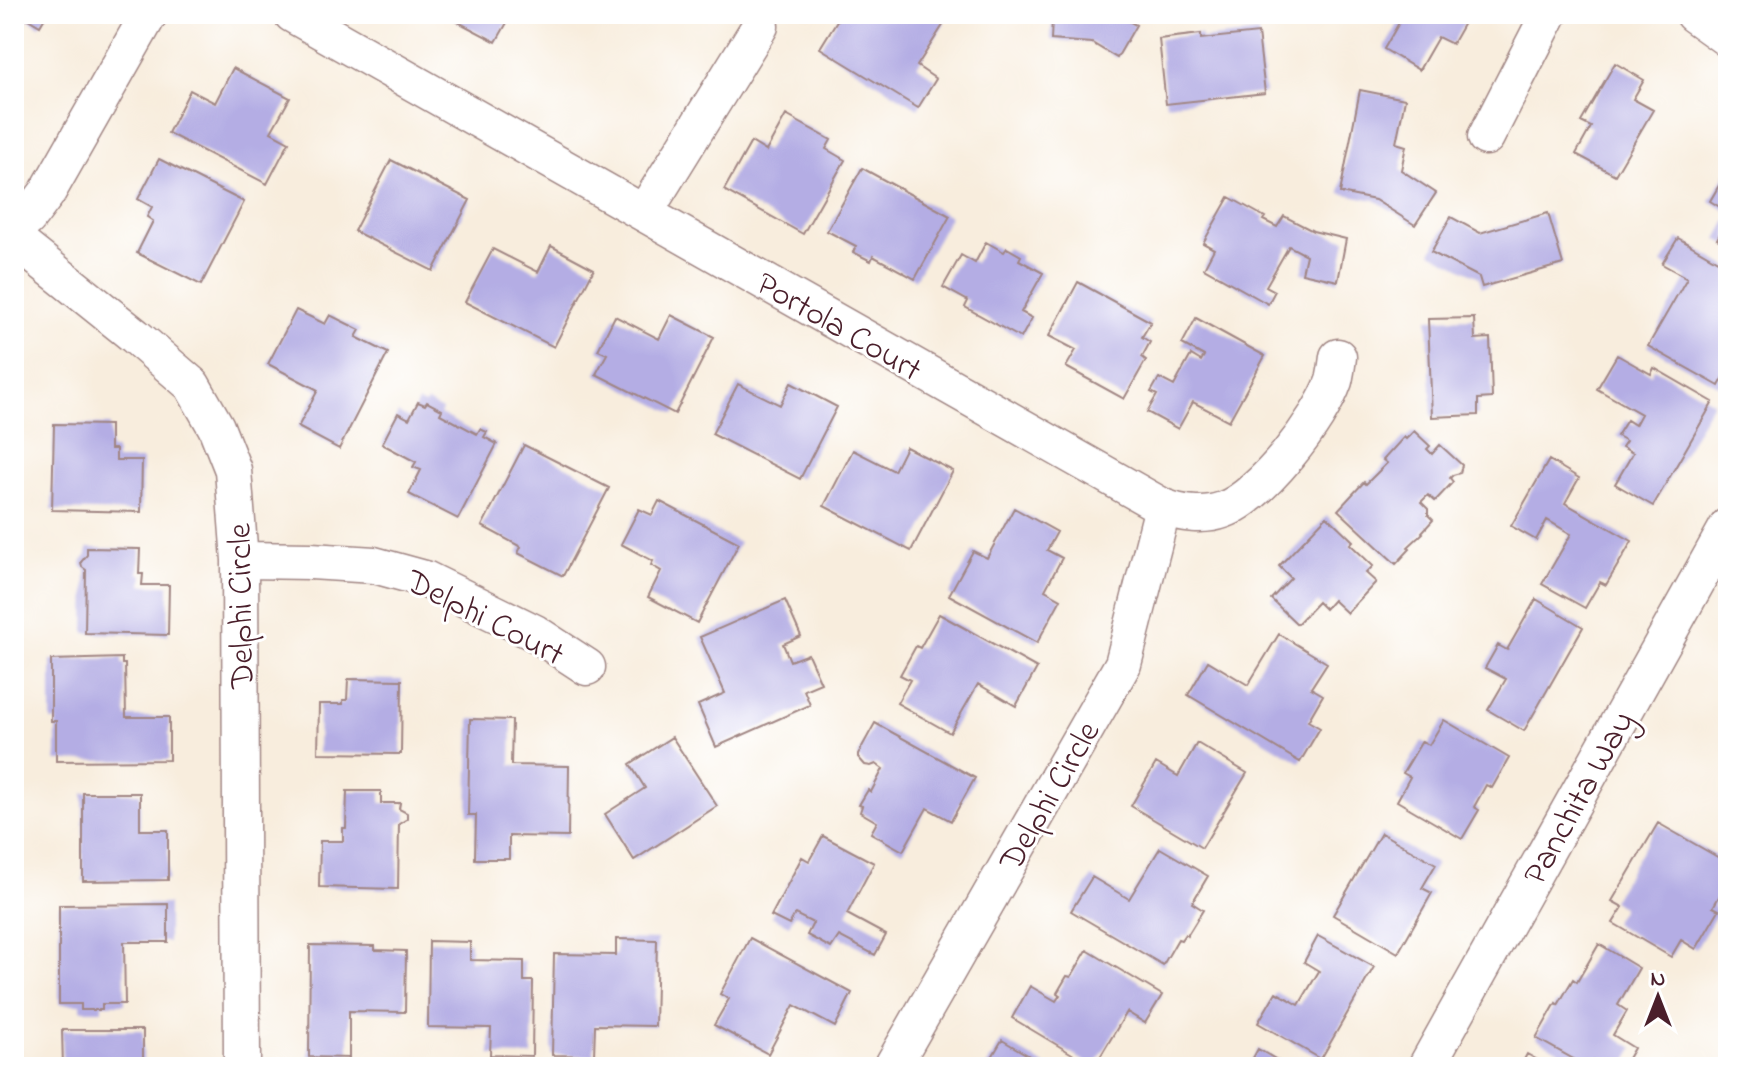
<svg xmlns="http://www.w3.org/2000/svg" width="1742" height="1081" viewBox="0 0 1742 1081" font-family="'Indie Flower',sans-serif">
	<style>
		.building { fill: #b4ade4 }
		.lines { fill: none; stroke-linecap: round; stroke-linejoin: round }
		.minor-casing { stroke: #a18684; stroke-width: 39 }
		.minor { stroke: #fff; stroke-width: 36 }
		.labels { text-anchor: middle; stroke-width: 6; stroke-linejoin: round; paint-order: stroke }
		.street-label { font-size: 34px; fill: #4a1f2b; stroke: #fff }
	</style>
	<rect width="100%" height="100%" fill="#fff"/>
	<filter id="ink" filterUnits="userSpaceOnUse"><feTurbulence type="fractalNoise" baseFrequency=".0125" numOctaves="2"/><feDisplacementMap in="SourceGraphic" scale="16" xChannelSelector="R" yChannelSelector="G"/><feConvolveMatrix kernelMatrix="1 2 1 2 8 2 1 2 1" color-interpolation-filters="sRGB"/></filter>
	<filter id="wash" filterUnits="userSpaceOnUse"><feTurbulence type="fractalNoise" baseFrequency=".006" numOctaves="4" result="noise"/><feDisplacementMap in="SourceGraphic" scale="32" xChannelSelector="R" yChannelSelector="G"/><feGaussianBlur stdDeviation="1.8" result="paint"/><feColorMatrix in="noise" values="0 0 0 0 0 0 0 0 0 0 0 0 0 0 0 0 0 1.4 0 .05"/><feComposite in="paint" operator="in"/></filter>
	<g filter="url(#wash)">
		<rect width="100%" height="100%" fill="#f8eddd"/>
		<g id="blocks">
			<path class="building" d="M20,14H47L40,26Z
				M443,14H512L496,42Z
				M841,14H931L945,22L917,66L936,79L918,108L820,48Z
				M1034,14H1116L1136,25L1117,58L1092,43L1051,40L1052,19L1034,17Z
				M1404,14H1469L1452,44L1438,37L1419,70L1384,49Z
				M1258,33L1265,93L1166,104L1159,39L1201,34V39Z
				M1615,63L1644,80L1633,99L1653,110L1615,175L1576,154L1591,127L1581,122Z
				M233,68L290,98L271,132L289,142L267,184L168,133L190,90L215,103Z
				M1360,90L1405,99L1396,143L1406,146L1401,170L1436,193L1415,225L1375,200L1340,193Z
				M786,115L831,140L826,149L845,160L803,234L724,190L751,142L766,151Z
				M159,159L244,202L201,285L137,253L153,221L147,217L152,207L138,199Z
				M391,160L470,200L433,271L354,231Z
				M862,168L950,216L915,279L873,256L871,261L853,252L856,246L827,231Z
				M1728,170V212L1710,201Z
				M1229,197L1265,217L1263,220L1277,227L1284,216L1313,231L1346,239L1338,281L1302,273L1306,255L1289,246L1266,286L1275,291L1268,304L1204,268L1214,249L1203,243Z
				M1548,213L1563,264L1482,287L1479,277L1431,252L1451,217L1480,233Z
				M1728,219V245L1717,239Z
				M1678,238L1728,267V370L1719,386L1648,346L1687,278L1662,264Z
				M986,242L1004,252L1007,248L1021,256L1019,260L1043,273L1021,312L1032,318L1021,338L965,307L968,301L943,287L961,255L975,263Z
				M551,246L594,269L554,347L465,302L493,249L538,272Z
				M1078,282L1151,322L1142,337L1150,342L1142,357L1146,360L1124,399L1066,367L1076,350L1049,336Z
				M296,310L325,324L330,315L360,330L356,337L388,353L339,449L298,427L318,390L268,364Z
				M671,315L714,337L675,414L596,374L607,354L598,350L615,316L659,339Z
				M1196,318L1265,356L1229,421L1193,402L1178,429L1147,412L1157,395L1151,392L1159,378L1174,386L1191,355L1201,361L1204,356L1182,344Z
				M1474,318L1475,339L1490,338L1492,398L1478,399V415L1432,417L1428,319Z
				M1617,355L1651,374L1654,368L1713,402L1653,506L1615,484L1633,453L1622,447L1626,441L1617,436L1627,420L1635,425L1641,414L1597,389Z
				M791,383L837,407L800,479L712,434L738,384L780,405Z
				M418,402L425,405L427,402L442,410L440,414L477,434L480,429L487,432L484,437L497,444L458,519L409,494L421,470L413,467L416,462L382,444L398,413L409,419Z
				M54,424L110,425V449H116V460H142L141,512L52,510Z
				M1414,431L1430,446L1427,449L1432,454L1440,445L1462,465L1460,473L1453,475L1450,478L1453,482L1435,501L1428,495L1421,502L1428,509V515L1433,520L1422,532L1423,533L1408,547L1410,549L1396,564L1338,510L1364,482L1366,484L1387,463L1383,460L1404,437L1406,439Z
				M524,445L609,488L563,576L518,553L521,547L482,526Z
				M906,447L953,471L911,551L824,506L853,450L894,471Z
				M1549,460L1579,478L1565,503L1632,541L1606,585L1600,582L1585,608L1542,584L1571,534L1547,520L1536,540L1511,526Z
				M659,501L739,543L697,623L648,597L661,571L651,565L653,561L621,544L639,509L652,515Z
				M1014,508L1057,532L1047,550L1062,558L1045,590L1061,599L1037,643L949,595L973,551L987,558Z
				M1327,516L1353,541L1350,544L1373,566L1366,573L1376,582L1347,613L1333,600L1325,609L1318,602L1297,624L1271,599L1291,578L1279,566Z
				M87,548L140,549L139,574H143L142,585H169L168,635L85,633L86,570L82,567L81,562L87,555Z
				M1536,599L1583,627L1524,731L1488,710L1506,679L1485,668L1498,645L1507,650Z
				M785,600L801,636L783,644L790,661L808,654L821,683L804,690L810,705L716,747L698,705L725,693L700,637Z
				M939,614L1037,668L1016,706L978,684L950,733L897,703L910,680L900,675L916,646L920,648Z
				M1279,634L1327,663L1311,688L1323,695L1308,721L1320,728L1300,762L1188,695L1208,661L1248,685Z
				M122,658V664H125L126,717H169V760L56,761V721H51V660Z
				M348,679L402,680L401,754L318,753L319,704H343V700H347Z
				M470,719L512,720L511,765L569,766L568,837L509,836V859H475L476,815H468Z
				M1444,720L1509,758L1492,788L1486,785L1474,807L1479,810L1462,839L1397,801L1410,777L1403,773L1422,741L1429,745Z
				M875,723L975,778L951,821L927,808L903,851L871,833L877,822L860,812L862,806L859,805L868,790L871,792L883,769L876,764L871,766L865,765L858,757V754Z
				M672,737L717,806L634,860L605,814L645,788L630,764Z
				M1197,743L1247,773L1202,848L1131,806L1156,763L1178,776Z
				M347,791H381V803H400L399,809L407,813V819L399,824L398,889L319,887L320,841H343V828H346Z
				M83,793H140V830H168V880L83,881Z
				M1658,823L1728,863V881L1713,907L1719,910L1696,949L1681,940L1671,957L1613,923L1623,907L1612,901Z
				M1381,833L1436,864L1422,888L1432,893L1398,953L1333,915Z
				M823,836L874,863L847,914L886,935L875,955L839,936L831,948L807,935L813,923L795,914L789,925L771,916L802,857L809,861Z
				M1160,848L1208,876L1192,903L1203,910L1187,936L1185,934L1181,940L1178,939L1163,965L1071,911L1092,877L1129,899Z
				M168,904V942H124L125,1004H102V1010H81V1004H59V905Z
				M1318,936L1374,967L1321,1059L1258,1023L1276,992L1299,1005L1319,971L1304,962Z
				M750,938L852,993L835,1027L794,1005L768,1054L714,1025L729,999L720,994Z
				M616,939L657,940L655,1026L595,1025L594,1056L552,1055L554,954L616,955Z
				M429,941L470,942V960L524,961V981H533L532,1056L490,1055L491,1028L428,1027Z
				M1599,944L1639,968L1618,1005L1627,1011L1613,1035L1634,1048L1623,1067H1604L1594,1061L1591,1067H1588L1536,1038L1556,1003L1558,1005L1573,979L1577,982Z
				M310,945L375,946V950L406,951L405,1012L349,1011V1058L309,1057Z
				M1087,950L1162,995L1145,1023L1127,1012L1094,1067L1012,1018L1030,986L1056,1001L1060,995L1057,993L1067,976L1071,977Z
				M62,1030H143V1067H63Z
				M1002,1040L1048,1067H986Z
				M1258,1049L1289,1067H1248Z
				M1527,1054L1550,1067H1520Z"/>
		</g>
	</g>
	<g filter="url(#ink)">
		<use href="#blocks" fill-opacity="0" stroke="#a18684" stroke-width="2"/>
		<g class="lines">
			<defs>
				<path id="minor" d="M292,14L1163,507C1181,514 1204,517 1223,510C1261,497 1321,419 1334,381C1336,373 1337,365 1338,357
					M1693,14L1728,39
					M1486,137L1549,14
					M644,213L760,26
					M14,230L28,218L47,193L149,14
					M14,239L135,336L192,385L216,427L233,470L240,560L242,1067
					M240,560L311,561L374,565L425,579L535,633L587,667
					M892,1067L1123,664L1163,507
					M1426,1067L1728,526"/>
			</defs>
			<use href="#minor" class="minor-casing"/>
			<use href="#minor" class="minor"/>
		</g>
	</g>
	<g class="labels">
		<g class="street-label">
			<text transform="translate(840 325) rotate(30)" y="12">Portola Court</text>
			<text transform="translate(239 606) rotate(-91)" y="12">Delphi Circle</text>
			<text transform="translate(486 616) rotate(27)" y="12">Delphi Court</text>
			<text transform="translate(1048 795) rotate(-60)" y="12">Delphi Circle</text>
			<text transform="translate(1577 797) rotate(-61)" y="12">Panchita Way</text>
		</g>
	</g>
	<rect width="1742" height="1081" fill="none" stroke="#fff" stroke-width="48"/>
	<g transform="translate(1658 997)" stroke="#ffffff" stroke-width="6" paint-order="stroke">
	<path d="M0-6L14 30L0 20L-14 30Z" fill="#4a1f2b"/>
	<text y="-12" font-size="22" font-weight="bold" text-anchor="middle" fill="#4a1f2b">N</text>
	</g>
</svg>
